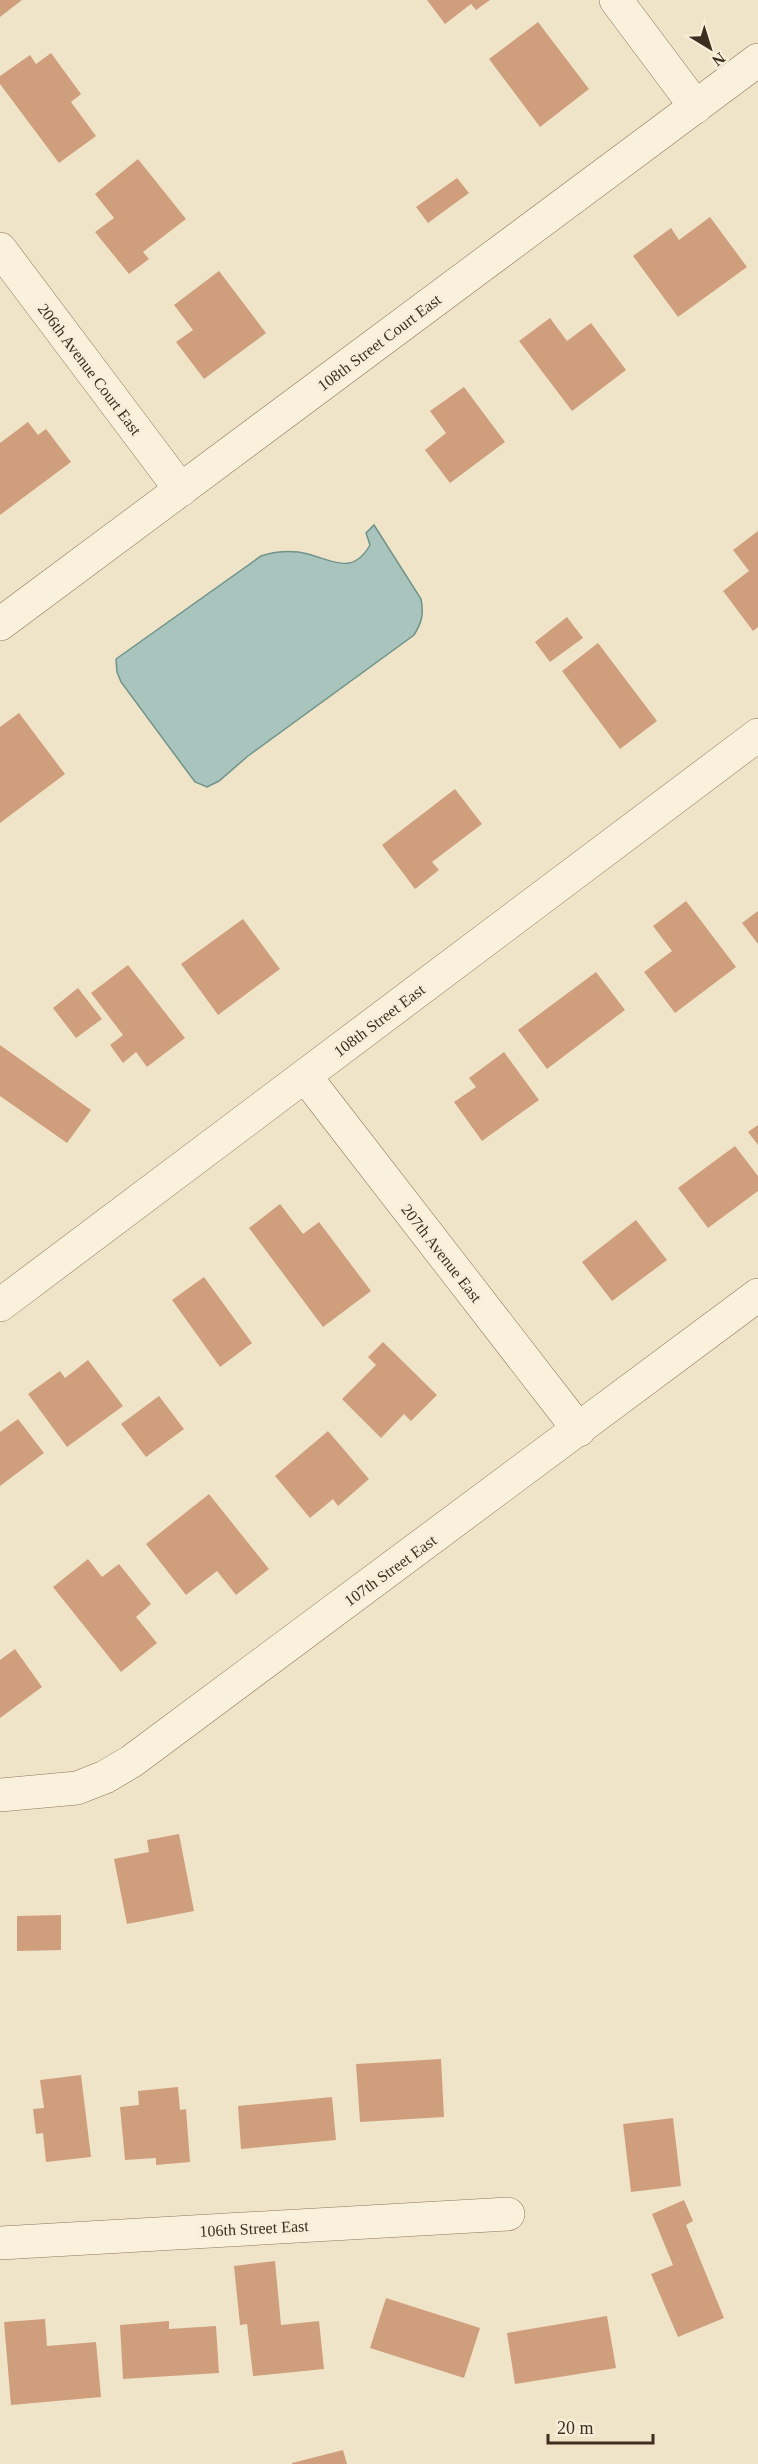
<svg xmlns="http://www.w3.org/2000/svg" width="758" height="2464" viewBox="0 0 758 2464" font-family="Georgia,serif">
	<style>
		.water { fill: #a9c4bc; stroke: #6f938a; stroke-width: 1.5 }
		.building { fill: #cf9f7d }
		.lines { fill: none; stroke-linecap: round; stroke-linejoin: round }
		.minor-casing { stroke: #8d765c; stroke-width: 34 }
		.minor { stroke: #faf1dc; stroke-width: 33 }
		.labels { text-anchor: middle; stroke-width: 6; stroke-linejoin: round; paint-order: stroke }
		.street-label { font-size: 16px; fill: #3d2e20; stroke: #f7eed8 }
	</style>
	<rect width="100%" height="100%" fill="#f0e4c8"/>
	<path class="water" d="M374,525L421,599C424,614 422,622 414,635L248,756L219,781L207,787L195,782L121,682L117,672L116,659L261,556C277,551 292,550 308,554C334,561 353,575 370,545L366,533Z"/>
	<path class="building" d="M0,0H22L0,17Z
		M427,0H490L476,10L471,4L445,24Z
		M538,22L589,89L540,127L489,59Z
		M51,53L81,94L71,102L96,136L59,163L0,84V76L30,55L36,64Z
		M138,159L186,219L143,252L149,259L129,274L95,232L114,218L95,194Z
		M457,178L469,193L428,223L416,207Z
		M710,217L747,267L678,317L633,256L671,228L679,240Z
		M219,271L266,333L204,379L176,342L193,330L174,305Z
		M550,318L567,341L591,323L626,370L572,411L519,341Z
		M464,387L505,442L450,483L425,450L446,433L430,411Z
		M28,422L38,435L46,429L71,462L0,515V443Z
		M758,531V627L753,631L723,591L749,571L733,550Z
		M567,617L583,638L550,662L535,642Z
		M598,643L657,721L620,749L562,671Z
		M19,713L65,774L0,823V727Z
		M455,789L482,824L432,862L439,870L415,889L382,845Z
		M686,901L736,967L675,1013L644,972L672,951L653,926Z
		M758,911V944L742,923Z
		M243,919L280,969L218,1015L181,964Z
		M128,965L185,1038L147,1067L136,1052L123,1063L110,1045L123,1035L91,993Z
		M596,972L625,1010L547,1069L518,1030Z
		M78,988L102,1019L76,1038L53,1008Z
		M0,1045L91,1110L67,1143L0,1096Z
		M504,1052L539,1100L482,1141L454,1102L476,1087L469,1078Z
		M758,1125V1145L748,1132Z
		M735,1146L758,1176V1191L708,1228L678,1188Z
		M280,1204L303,1234L319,1222L371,1291L323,1327L249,1228Z
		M636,1220L667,1260L612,1301L582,1262Z
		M204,1277L252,1343L220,1367L172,1300Z
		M383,1342L437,1395L411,1421L404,1414L381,1438L342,1399L376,1365L368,1357Z
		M88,1360L123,1406L67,1447L28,1394L60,1371L65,1378Z
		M159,1396L184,1429L146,1457L121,1424Z
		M18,1419L44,1453L0,1486V1432Z
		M328,1431L369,1479L338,1506L333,1499L310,1518L275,1476Z
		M209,1494L269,1569L236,1595L217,1571L186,1595L146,1544Z
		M88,1559L102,1577L119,1564L151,1604L136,1617L157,1643L121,1672L53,1587Z
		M15,1649L42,1687L0,1718V1660Z
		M179,1834L194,1911L127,1924L114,1859L149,1852L147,1840Z
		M61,1915V1950L17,1951V1916Z
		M441,2059L444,2117L360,2122L356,2064Z
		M81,2075L91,2157L46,2162L43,2133L36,2134L33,2109L44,2108L40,2080Z
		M178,2087L180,2110L186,2109L190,2162L156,2165V2158L125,2160L120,2107L139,2105L138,2091Z
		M332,2097L336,2140L241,2149L238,2106Z
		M673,2118L681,2186L631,2192L623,2124Z
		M684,2200L693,2221L686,2225L724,2318L678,2337L651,2274L673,2265L652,2214Z
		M275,2261L281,2325L319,2321L324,2369L253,2376L247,2324L240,2325L234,2266Z
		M386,2298L480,2328L464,2378L370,2348Z
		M607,2316L616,2368L515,2384L507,2333Z
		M45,2319L47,2346L96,2342L101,2397L11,2405L4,2322Z
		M169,2321V2329L216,2326L219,2373L123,2379L120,2325Z
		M343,2450L347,2464H292V2463Z"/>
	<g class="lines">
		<defs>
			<path id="minor" d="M616,0L696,107
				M0,249L181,490
				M0,624L758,60
				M305,1076L579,1430
				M0,1305L758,735
				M0,1795L77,1788L105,1777L132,1761L758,1295
				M0,2243L508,2214"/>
		</defs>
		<use href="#minor" class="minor-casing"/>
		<use href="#minor" class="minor"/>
	</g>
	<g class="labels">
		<g class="street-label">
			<text transform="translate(379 342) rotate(-37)" y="6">108th Street Court East</text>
			<text transform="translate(90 369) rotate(53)" y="6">206th Avenue Court East</text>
			<text transform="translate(379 1020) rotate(-37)" y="6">108th Street East</text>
			<text transform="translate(442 1253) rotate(52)" y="6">207th Avenue East</text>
			<text transform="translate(390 1570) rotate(-36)" y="6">107th Street East</text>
			<text transform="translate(254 2228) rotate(-3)" y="6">106th Street East</text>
		</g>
	</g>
	<g transform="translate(710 48) rotate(142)" stroke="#f7eed8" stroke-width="4.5" paint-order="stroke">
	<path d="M0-4.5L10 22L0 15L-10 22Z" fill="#3d2e20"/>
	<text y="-9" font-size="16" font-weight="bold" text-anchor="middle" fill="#3d2e20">N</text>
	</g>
	<path d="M548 2434v9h105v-9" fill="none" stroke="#3d2e20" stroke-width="3"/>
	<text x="557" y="2434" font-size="18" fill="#3d2e20" stroke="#f7eed8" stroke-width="4.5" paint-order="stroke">20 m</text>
</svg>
